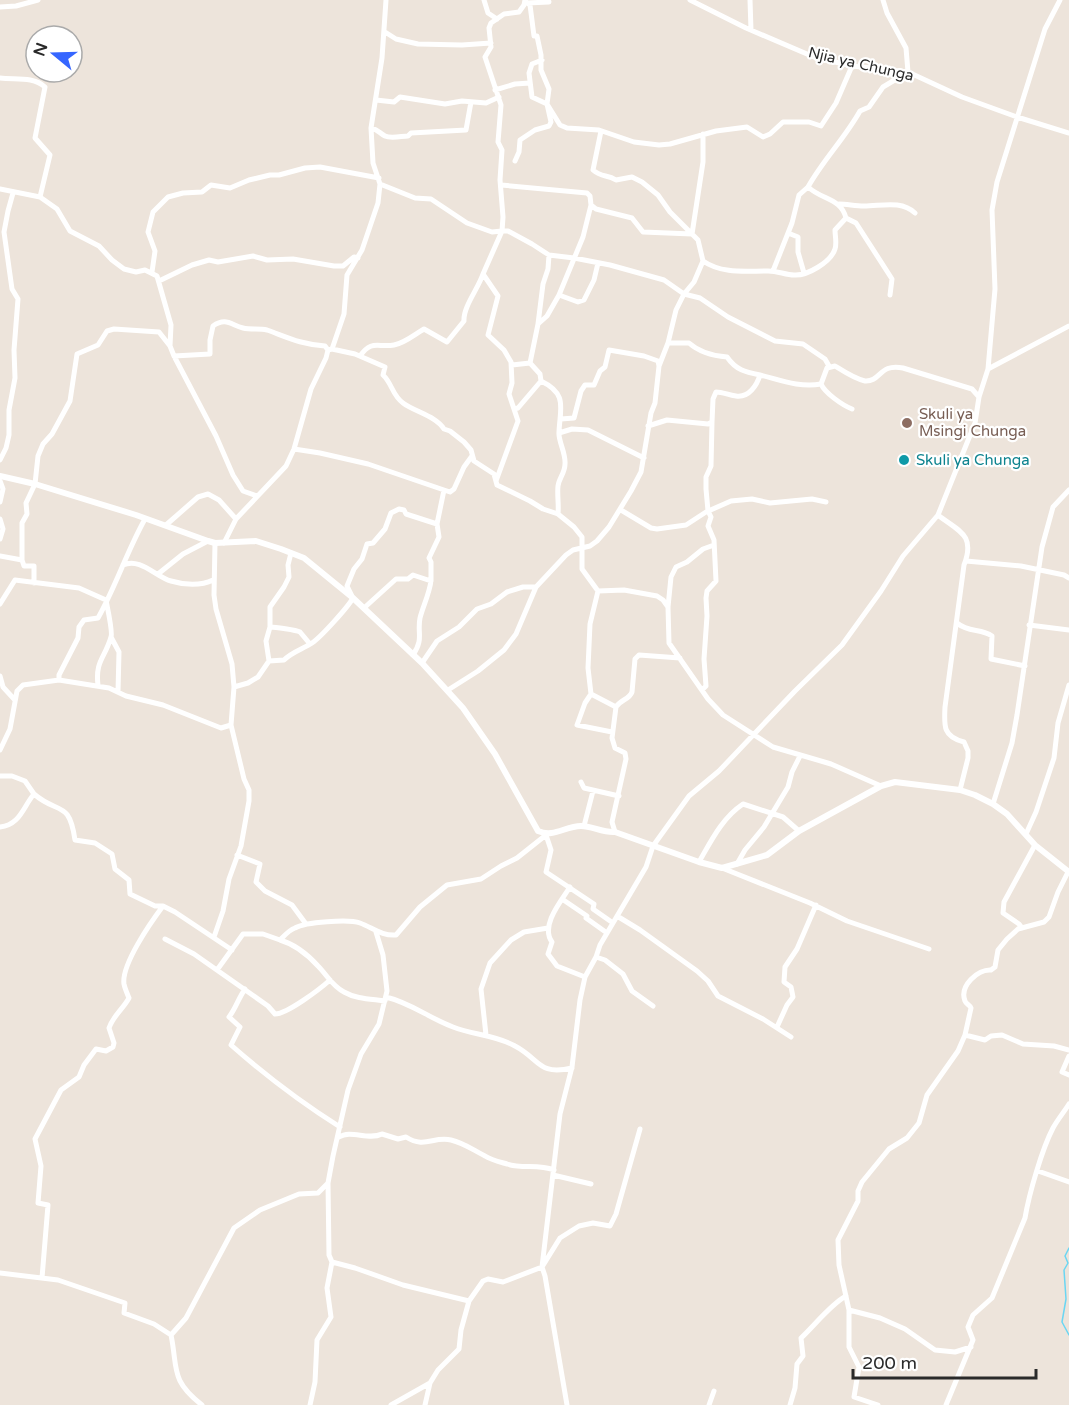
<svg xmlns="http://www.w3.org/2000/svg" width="1069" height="1405" viewBox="0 0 1069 1405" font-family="'Varela Round',sans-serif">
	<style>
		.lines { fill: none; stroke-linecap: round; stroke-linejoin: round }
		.stream { stroke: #6ad6f3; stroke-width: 1.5 }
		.minor { stroke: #fff; stroke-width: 5 }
		.tertiary { stroke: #fff; stroke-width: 6 }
		.education-dot { fill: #8d6e63; stroke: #fff; stroke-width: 2 }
		.culture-dot { fill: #0f9aa8; stroke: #fff; stroke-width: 2 }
		.labels { text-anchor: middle; stroke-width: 4.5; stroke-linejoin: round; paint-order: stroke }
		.street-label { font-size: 15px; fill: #2a2a2a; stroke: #fff }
		.education-label { font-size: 15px; fill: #785e54; stroke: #fff; text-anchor: start }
		.culture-label { font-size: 15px; fill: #0d838f; stroke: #fff; text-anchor: start }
	</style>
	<rect width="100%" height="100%" fill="#ede4db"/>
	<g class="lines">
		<path class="stream" d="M1069,1248L1065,1256L1068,1263L1064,1270L1066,1299L1062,1322L1069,1335"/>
		<path class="minor" d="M484,0L488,13L497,19
			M525,0L524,5L519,12L504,14L491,23L489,28L491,47L485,57L501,105L498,142L502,150L500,180L503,217L502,231H508L532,244L549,255L574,258L610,265L664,280L684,294L700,298L728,317L775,341L803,344L825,359L829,366
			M690,0L746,28L814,57L852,66L908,72L962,97L1017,117L1069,133
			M750,0L751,30
			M527,3L549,2
			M0,7L16,6L38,0
			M385,32L396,39L418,44L462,45L491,43
			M542,60L532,64L529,73L532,97L547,104L560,125L567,128L599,130L634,142L659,145L670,144L716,131L747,127L763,137L770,134L783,122H809L821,126L836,103L852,66
			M0,78C15,80 33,76 45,87L35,138L50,155L40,197L57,209L70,231L99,246L112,260L124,269L136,272L145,270L157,276L171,325L170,346L174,356L216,436L233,475L243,491L257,496
			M495,90L515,84L530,83
			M376,100L394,102L400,97L445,104L462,101L486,103L499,97
			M371,128C379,130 379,133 385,136C391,139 402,136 408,136L411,133L466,130L471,102
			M515,161L519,152L520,140L535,130L549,126L551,122L547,104L549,89L541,70V55L537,36H534L530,5L525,1
			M380,184L415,198L431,199L467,223L492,232L502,231
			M501,185L587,193L590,196L591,205L596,209L632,218L643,232L692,234L703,162V134
			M808,187C823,160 845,138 860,111L869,107L883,87L908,72L906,48L887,13L883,0
			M0,189L40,197
			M839,204C847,204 855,206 864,206C882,206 901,200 915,213
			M788,233L798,237V252L804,273
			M703,261C722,274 745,271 766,271C776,270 785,275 794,275C807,276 831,262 835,249C837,243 835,236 835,230L846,218L856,223L892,279L890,295
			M773,271L792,223L799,195L808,187C822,200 841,198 846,218
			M152,272L155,251L148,232L153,212L168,197L183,193L202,192L211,185L230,188L249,180L270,175H279L305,168L320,167L379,178
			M159,281L192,265L209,260L218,262L253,256L267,260L293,259L334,266H343L354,257L358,258
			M559,295L583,237L591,205
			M538,324L543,284L548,269L549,255
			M668,343H689C699,352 714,356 727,357C736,370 745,372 760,375
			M332,349L355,354L385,367L383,375C392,383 392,395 403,403C415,412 436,416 444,429L450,431L464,442L471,450L474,461L494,474L497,485L530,501L543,509L558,514L574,527L582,537V569L598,591L624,590L657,596L663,600L668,607
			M174,356L210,354V340L213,326C226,317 231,325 243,328C251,330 259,328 267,330C289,338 300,344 325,346L328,350
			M360,356C372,339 378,348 394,345C405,343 415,334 424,329L447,342L464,321C463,307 478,289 483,274
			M530,363L538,324L547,316L559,295L578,302L584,300L594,280L598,263
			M512,365L530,363L540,374L541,381C568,394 560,408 559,432C558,441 566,453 565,464C565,473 559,478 558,486C557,495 559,505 558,514
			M988,369L1069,326
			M821,384C825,393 842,405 852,409
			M514,409L518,408L541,381
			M561,419L574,418L581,391L585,385H594L600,371L605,367L609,350L644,356L658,361L659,366
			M648,426L667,420L708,424L712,422L713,399L716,392C723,392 728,395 736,396C749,398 757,385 760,375C780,380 800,388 821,384L827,368L835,366C843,371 855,379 865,381C881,382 879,363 903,368L972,389L979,397
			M559,433L572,429L588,430L644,458
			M294,449L320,453L368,464L444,490L437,524L439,537L429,558L431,562V581
			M0,460L6,448L9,435V410L15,378L14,350L18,299L12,289L4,232L8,211L13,193
			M0,481L3,489L0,502
			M496,481L518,421L509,394L512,383L511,362L504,350L488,335L498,296L483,274L502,231
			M444,490L450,492L454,489L464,467L472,456
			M621,510L651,528L657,529L686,525L706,512L731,501L752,499L770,503L812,499L826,502
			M938,515C958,531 976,534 964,565L945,707C944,726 943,737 964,742L968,751V758L960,790
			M0,519L3,529L0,539
			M166,525L198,497L208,494L219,500L236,519
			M224,543L236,519L286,466L294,449L311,389L326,358L328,350L332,349L344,314L347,275L362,250L378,203L380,184L373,163L371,128L382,58L386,0
			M714,545L703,549L687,562L676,567L671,577L668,607L669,643L708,699L723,715L773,747L831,764L881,786
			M0,556L22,560L24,566H34V583
			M22,560V523L27,514L26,503L35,484L38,456L43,444L52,434L70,401L77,354L98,345L107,331L114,329L159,332L170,346
			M966,561L1021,566L1064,575L1069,578
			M123,565C140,557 156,577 171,581C184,585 201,586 213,580
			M158,574L183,554L208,541
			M598,591L590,624L588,668L591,694L616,707L612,738L615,748L625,753L626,759L612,822L615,832
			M0,604L15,580L79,588L106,600C107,606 113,632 111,637C105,658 95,661 98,685
			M364,608L396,579H408L413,575L431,581C429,595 423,606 420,618C417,633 424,639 413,655
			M957,623C969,633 981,628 992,636L991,659L1025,666
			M1029,625L1069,630
			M270,627V607L284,587L289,577L288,565L291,553
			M111,637L119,652L118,692
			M269,661L266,641L270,627C275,627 296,630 300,632L310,644
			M422,663L437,641L459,627L477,609L491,604L507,592L523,587H536L566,555L573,550L590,546L597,541L609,527L631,491L641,472L651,413L655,403L659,366L668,343L676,310L684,294L694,282L703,261L698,240L670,212L658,195L642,182L632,177L616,180C607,174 602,178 593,170L601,131
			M0,676L3,687L14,699
			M59,680V675L78,638L79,627L84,620L98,618C116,586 127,551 145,519
			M234,687L248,683L258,677L269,661L284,660C292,652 303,649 312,643C321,637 348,607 353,598L347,586L354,569L362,559L367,544L373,543L385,529L391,513L399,509L404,510L406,514L437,524
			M448,690L478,671L504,650L516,634L536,587
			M702,690L706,686L704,659L707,616L706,598L707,591L716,581L714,540L708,526L711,517L708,511L706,489V477L711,466L712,422
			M591,694L585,703L577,725L612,732
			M616,707C621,699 629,700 632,692L635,659L639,655L680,658
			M0,750L10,729L17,691L23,685L59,680L109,688L126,696L163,705L221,728L231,725
			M0,776H12L25,781L34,794C23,807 20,825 0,827
			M581,782L584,788L619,796
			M34,794C58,815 69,799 75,840L95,843L112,854L115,869L129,880L130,894L155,906H163
			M993,804L1012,743L1017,715L1042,547L1053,507L1069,490
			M584,826L593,791
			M1026,834L1036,812L1054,758L1058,723L1069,685
			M237,855L260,864L256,882L265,891L292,905L306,924
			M699,862C711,841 722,818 743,804L783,817L799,831
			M737,864L745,850L764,827L788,787L792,772L800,756
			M722,868L810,903L847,921L929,949
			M570,887C561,901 540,926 552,942L548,954L557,966L585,977
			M562,899L587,916L586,918L607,933
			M617,916L640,930L697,971L708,981L718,996L763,1019L791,1037
			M1022,928L1019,924L1003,913L1004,902L1035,845
			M214,937L223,911L229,879L241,846L249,801V790L244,779L231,725L234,687L232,664L216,609L214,595L215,543
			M165,939L194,954L268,1006L275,1014C287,1014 320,989 330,980
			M280,940C294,944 308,955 318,966C327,975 332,986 344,992C356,999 371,999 385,1001
			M596,957L605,960L623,974L632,991L653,1006
			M217,970L243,934H263L280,940C284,936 289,930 295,928C305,922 349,919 360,923C373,928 382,936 396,935L420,907L447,885L481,879L501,866L517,858L546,835L551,850L546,872L594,904L593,909L613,923
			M245,989C238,999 236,1008 229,1017L240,1027L231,1045C265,1075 302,1103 340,1127
			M386,997C411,1003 429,1018 453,1027C473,1035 496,1035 515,1046C540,1059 538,1076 572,1068
			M777,1027L787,1005L793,997L791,987L784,982L785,967L797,949L816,905
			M486,1035L481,989L490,963L511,940L524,932L548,928
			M965,1035L985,1040L991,1036L1002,1035L1023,1044L1054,1046L1069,1050
			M1069,1056L1062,1072L1069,1075
			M339,1137C351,1129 368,1141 382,1134L398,1139L406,1137C425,1149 433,1136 451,1140C464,1143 473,1150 485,1156C491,1160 500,1162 507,1164C522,1169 538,1164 554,1170
			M1038,1171L1069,1182
			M553,1175L591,1184
			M332,1262L355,1268L403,1285L469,1301
			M0,1273L58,1280L125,1303L124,1313L154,1324L171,1335C178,1369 170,1380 202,1405
			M42,1278L48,1205L38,1203L41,1166L35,1139L61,1090L79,1077L84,1065L96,1049L106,1051L113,1047L114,1043L109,1028C113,1016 123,1009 129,998C127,993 125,989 124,984C121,965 151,922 163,906L175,912L232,950
			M849,1310L880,1318L905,1329L935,1350L955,1352L971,1347
			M171,1335L186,1318L234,1228L260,1210L299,1194L318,1193L328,1183
			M310,1405L315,1382L317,1340L331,1317L327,1288L332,1262L329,1255L328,1183L333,1156L348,1090L361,1054L379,1024L387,991L383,955L376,932
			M391,1405L430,1383L438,1370L459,1349L461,1330L469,1301L483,1281L488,1279L503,1282L542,1267L560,1238L579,1226L593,1223L610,1226L616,1214L640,1129
			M425,1405L430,1383
			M567,1405L545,1276L542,1267L560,1114L572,1067L580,1000L585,977L596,957L600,945L646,867L653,846L689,796L719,771L795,691L842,645L881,591L903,556L938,515L975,423L979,397L988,369L995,289L992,210L997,182L1045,29L1060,0
			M709,1405L714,1391
			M790,1405L795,1388L797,1364L803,1356L801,1338C814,1326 831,1304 846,1296
			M878,1405L854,1397L859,1367L849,1347V1310L839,1265L838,1240L858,1201V1191L862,1182L889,1149L907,1138L919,1123L927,1095L958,1051L965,1035L971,1008C970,1005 966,1004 965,1001C959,986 978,969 991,970L995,967L998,950L1007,939L1018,929L1044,922L1049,917L1058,892L1068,872
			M946,1405L973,1340L968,1327L973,1315L992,1298L1025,1218C1029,1194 1042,1149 1053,1128C1058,1119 1064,1112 1069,1104"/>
		<path class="tertiary" d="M0,476L35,484L136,515L208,541L215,543L256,541L281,549L304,558L353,598L422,663L463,708L495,754L538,831C554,838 565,826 581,826C592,826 603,833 615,832L699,862L722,868L767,855L799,831L881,786L895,782L960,790L975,795L993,804L1007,814L1035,845L1069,872"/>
	</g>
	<circle class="education-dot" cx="907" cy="423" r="6"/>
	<circle class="culture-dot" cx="904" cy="460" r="6"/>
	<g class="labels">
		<g class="street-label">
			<text transform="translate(861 64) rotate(13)" y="5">Njia ya Chunga</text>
		</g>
		<g class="education-label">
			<text x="919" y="419">Skuli ya<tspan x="919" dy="17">Msingi Chunga</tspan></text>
		</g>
		<g class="culture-label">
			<text x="916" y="465">Skuli ya Chunga</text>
		</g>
	</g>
	<g transform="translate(54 54) rotate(289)"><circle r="28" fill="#ffffff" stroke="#aaaaaa" stroke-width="1.5"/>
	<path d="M0-4.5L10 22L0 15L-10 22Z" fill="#3666ff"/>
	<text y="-9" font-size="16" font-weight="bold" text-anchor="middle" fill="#2a2a2a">N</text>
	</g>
	<path d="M853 1369v9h183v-9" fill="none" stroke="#2a2a2a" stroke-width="3"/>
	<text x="862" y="1369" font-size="18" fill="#2a2a2a" stroke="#ffffff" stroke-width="4.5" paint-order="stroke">200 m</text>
</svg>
